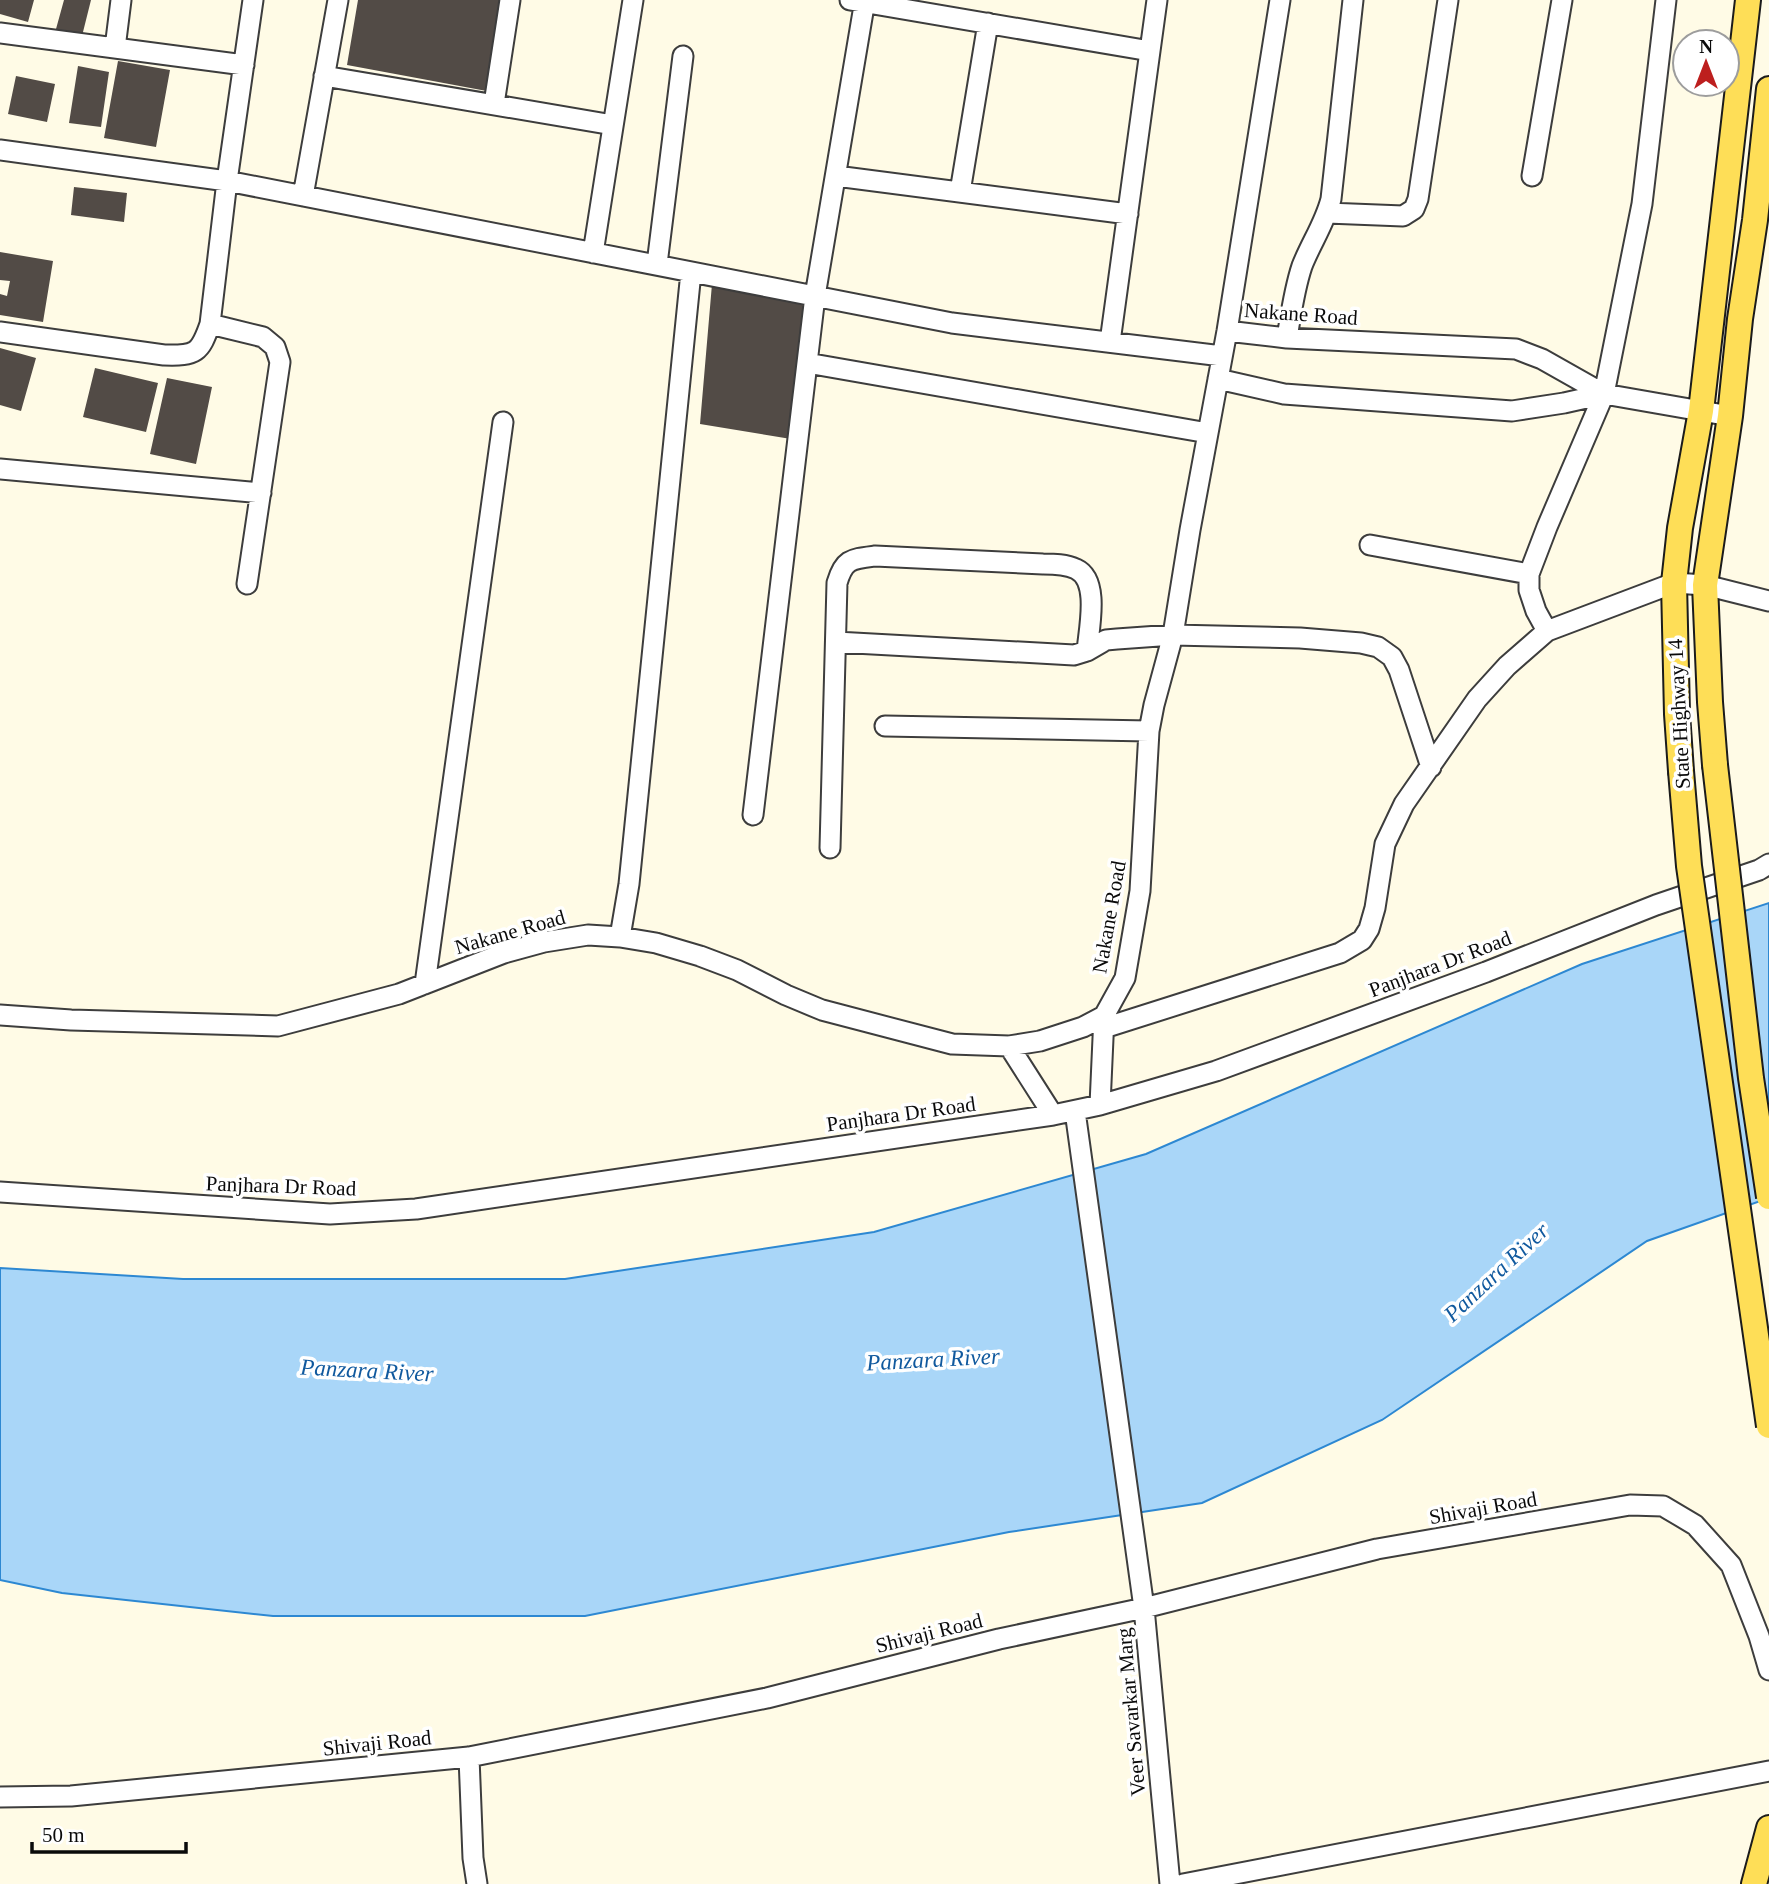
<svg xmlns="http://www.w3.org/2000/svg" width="1769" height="1884" viewBox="0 0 1769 1884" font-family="Georgia,serif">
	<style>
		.water { fill: #a9d6f8; stroke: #2d88d2; stroke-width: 2 }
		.building { fill: #524b46 }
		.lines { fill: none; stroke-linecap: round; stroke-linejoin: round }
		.minor-casing { stroke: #3d3d3d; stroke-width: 23 }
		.major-casing { stroke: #1b1b1b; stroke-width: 28 }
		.minor { stroke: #fff; stroke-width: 19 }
		.major { stroke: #fede57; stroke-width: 24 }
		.major-bridge-casing { stroke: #1b1b1b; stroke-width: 28; stroke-linecap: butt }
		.major-bridge { stroke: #fede57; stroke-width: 24 }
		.labels { text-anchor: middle; stroke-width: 7; stroke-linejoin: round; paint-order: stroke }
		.street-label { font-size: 21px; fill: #0a0a0a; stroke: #fff }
		.water-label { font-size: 23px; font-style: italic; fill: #10599e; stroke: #fff }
	</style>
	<rect width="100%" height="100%" fill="#fffbe6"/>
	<path class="water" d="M1769,903V1198L1647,1241L1382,1420L1202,1503L1009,1532L585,1616H273L62,1593L0,1580V1268L183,1279H565L874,1232L1146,1154L1582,964Z"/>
	<path class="building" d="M0,0H34L28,22L0,14Z
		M64,0H91L82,36L56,29Z
		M358,0H506L492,92L347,65Z
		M118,61L170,70L156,147L104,138Z
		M78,66L109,72L101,127L69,123Z
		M16,76L55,84L47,122L8,114Z
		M74,187L127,193L124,222L71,215Z
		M0,252L53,261L43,322L0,315V294L7,296L10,281L0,280Z
		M712,284L807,300L791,439L700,424Z
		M0,348L36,358L21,411L0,405Z
		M95,368L158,383L146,432L83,417Z
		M167,378L212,387L196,464L150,454Z"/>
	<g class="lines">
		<defs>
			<path id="minor" d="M121,0L115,48L244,65
				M850,0L1150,51
				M0,33L115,48
				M324,76L613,125
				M494,104L510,0
				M0,150L227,181L952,323L1222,356
				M836,176L1128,214
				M1532,176L1562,0
				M960,192L988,23
				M303,196L338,0
				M1327,213L1403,216L1414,209L1418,199L1448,0
				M593,253L633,0
				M657,264L683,56
				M210,324L263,337L275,347L280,362L247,584
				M1227,331L1287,338L1516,349L1542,359L1604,394L1730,416
				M0,332L164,355C196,356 200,353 210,324L227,181L253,0
				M1287,338C1291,314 1294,290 1302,266C1311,243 1325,223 1331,199L1353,0
				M1110,342L1157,0
				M807,363L1208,433
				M1218,379L1284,394L1512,411L1564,403L1604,394
				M0,469L261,493
				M1370,545L1529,574
				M1547,631L1536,611L1529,590V574L1547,527L1604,394L1642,204L1666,0
				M836,642L1074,655L1087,651L1106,640L1117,639L1173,635L1300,638L1361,643L1378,647L1392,657L1399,670L1431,767
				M885,726L1149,731
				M753,815L815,296L865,0
				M830,848L837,583C844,559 851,559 875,556L1043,564C1054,564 1066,564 1076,569C1100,580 1089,628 1087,651
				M620,937L629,884L691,272
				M425,984L503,422
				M0,1015L71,1020L278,1026L399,994L504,953L544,942L588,935L620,937L656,943L700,956L737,970L786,995L822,1010L952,1044L1009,1046L1040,1041L1083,1027L1104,1016L1125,978L1140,891L1149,731L1154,705L1173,635L1190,530L1227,331L1280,0
				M1104,1028L1340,953L1362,940L1369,929L1375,908L1385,844L1404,804L1477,699L1507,666L1547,631L1674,583L1705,585L1769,601
				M1009,1046L1053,1115
				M1100,1105L1104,1016
				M1075,1111L1144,1608L1170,1884
				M0,1192L330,1214L416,1209L1053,1115L1100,1105L1216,1071L1486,972L1656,905L1759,870L1769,864
				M469,1757L473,1858L477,1884
				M0,1797L71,1796L469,1757L767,1698L999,1639L1144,1608L1377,1549L1630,1505L1663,1506L1695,1525L1731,1565L1759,1636L1769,1670
				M1183,1884L1769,1771"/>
			<path id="major" d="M1715,765L1710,702L1705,585L1730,416L1740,319L1755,220L1769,89
				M1681,771L1677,714L1674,583L1680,528L1701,411L1748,0
				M1754,1884L1769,1828"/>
		</defs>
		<use href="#minor" class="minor-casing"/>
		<use href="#major" class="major-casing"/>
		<use href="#minor" class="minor"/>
		<use href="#major" class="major"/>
		<defs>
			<path id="major-bridge" d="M1715,765L1751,1078L1769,1197
				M1681,771L1689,866L1769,1426"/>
		</defs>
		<use href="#major-bridge" class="major-bridge-casing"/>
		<use href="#major-bridge" class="major-bridge"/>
	</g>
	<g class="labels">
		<g class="street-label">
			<text transform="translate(1301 314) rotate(4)" y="7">Nakane Road</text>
			<text transform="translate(1679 714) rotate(-93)" y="7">State Highway 14</text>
			<text transform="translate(1109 917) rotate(-80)" y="7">Nakane Road</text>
			<text transform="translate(510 932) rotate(-16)" y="7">Nakane Road</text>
			<text transform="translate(1440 964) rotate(-21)" y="7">Panjhara Dr Road</text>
			<text transform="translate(901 1114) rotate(-8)" y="7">Panjhara Dr Road</text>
			<text transform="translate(281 1186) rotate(2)" y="7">Panjhara Dr Road</text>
			<text transform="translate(1483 1508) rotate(-10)" y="7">Shivaji Road</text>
			<text transform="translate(929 1633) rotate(-14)" y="7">Shivaji Road</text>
			<text transform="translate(1131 1712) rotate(-95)" y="7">Veer Savarkar Marg</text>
			<text transform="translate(377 1743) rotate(-6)" y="7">Shivaji Road</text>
		</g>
		<g class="water-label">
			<text transform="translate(1496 1272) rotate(-43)" y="8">Panzara River</text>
			<text transform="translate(933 1359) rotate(-3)" y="8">Panzara River</text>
			<text transform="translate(367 1370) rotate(3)" y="8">Panzara River</text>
		</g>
	</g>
	<g transform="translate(1706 63)"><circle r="33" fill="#ffffff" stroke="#9d9d9d" stroke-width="2"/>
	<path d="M0-5L12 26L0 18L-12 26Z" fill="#bd1f1e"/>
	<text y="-10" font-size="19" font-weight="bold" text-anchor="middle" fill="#0a0a0a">N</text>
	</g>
	<path d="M32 1842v10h154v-10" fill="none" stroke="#0a0a0a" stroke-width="3.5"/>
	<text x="42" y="1842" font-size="21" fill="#0a0a0a" stroke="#ffffff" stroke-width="5" paint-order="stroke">50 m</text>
</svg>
